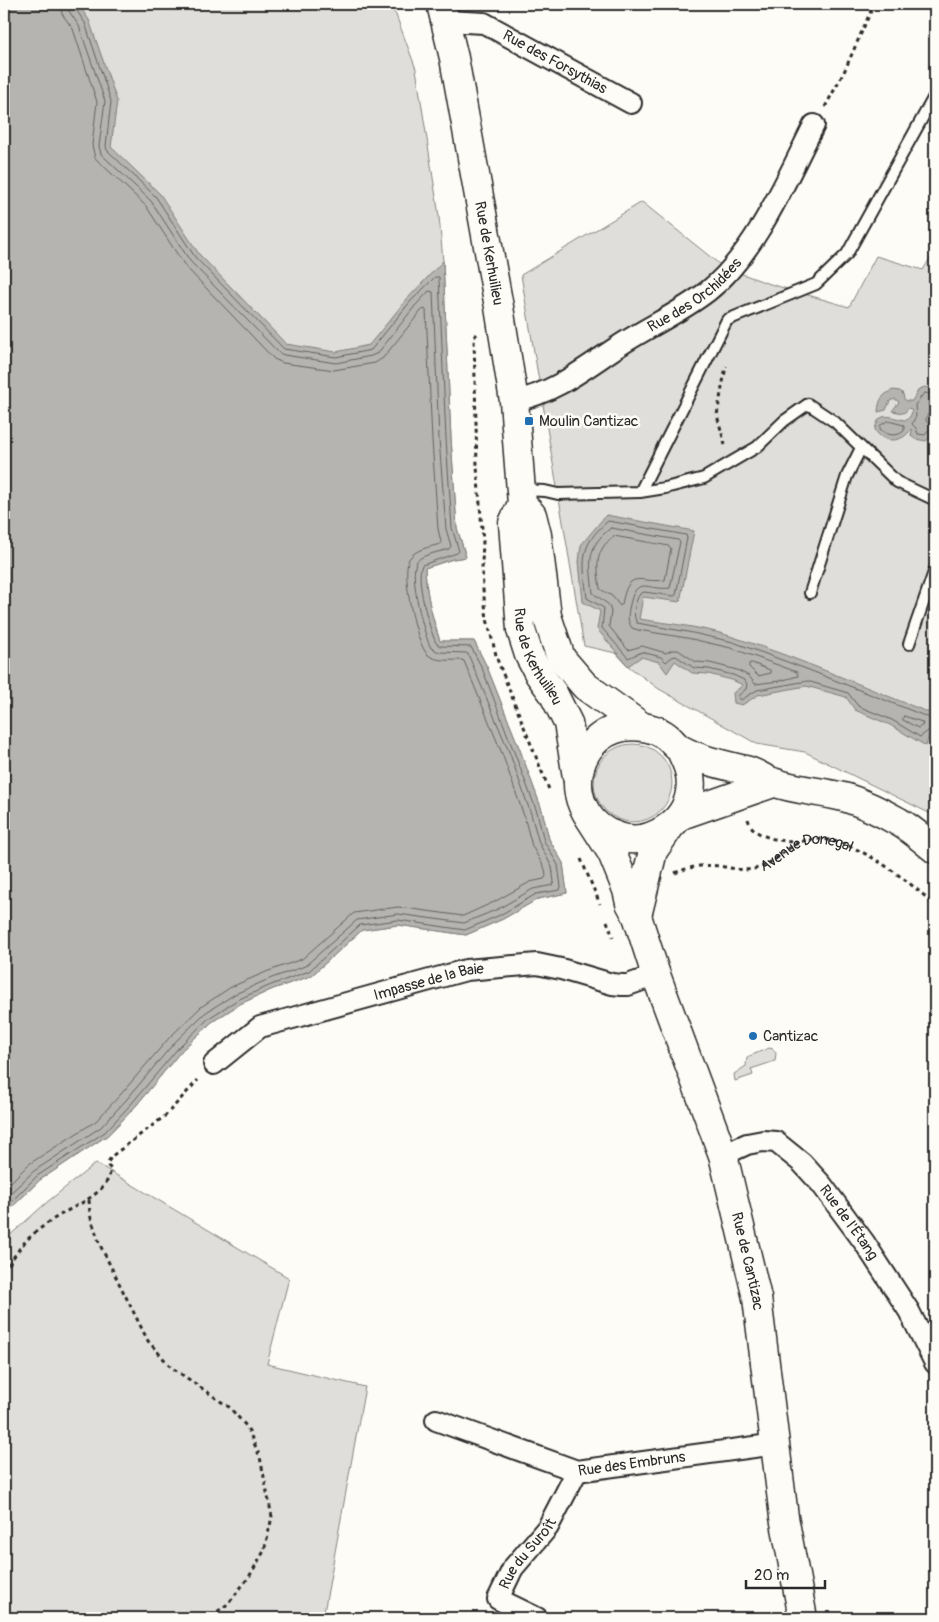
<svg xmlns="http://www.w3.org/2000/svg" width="939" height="1622" viewBox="0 0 939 1622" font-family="Pangolin,sans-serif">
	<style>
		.green { fill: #dfdeda; stroke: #858482 }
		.water { fill: #b5b4b1; stroke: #7e7d7b }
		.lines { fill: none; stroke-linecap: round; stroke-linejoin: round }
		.shore { stroke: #626261; stroke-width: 1 }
		.lane-casing { stroke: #2b2b2b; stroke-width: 14 }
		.street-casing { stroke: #2b2b2b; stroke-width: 24 }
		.secondary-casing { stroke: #2b2b2b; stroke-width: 31 }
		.path { stroke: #2b2b2b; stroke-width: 3; stroke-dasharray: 4 4; stroke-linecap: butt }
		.lane { stroke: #fdfcf7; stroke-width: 10 }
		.street { stroke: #fdfcf7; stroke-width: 20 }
		.secondary { stroke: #fdfcf7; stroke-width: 28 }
		.poi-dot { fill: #1f6fb2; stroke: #fdfcf7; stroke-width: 2 }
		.labels { text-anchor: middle; stroke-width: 5; stroke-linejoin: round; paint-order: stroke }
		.street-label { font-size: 15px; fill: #2b2b2b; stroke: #fdfcf7 }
		.poi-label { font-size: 15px; fill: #2b2b2b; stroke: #fdfcf7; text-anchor: start }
	</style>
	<rect width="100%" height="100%" fill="#fdfcf7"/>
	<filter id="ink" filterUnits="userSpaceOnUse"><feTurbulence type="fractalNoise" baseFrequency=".02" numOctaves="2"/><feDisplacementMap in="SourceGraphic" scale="10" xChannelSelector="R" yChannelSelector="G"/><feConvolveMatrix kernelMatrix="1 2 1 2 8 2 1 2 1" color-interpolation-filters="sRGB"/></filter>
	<g filter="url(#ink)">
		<path class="green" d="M4,4H388L396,15L416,69L439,216L443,261L451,438L457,528L466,557L453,559L425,568C426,594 432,617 440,641H474L487,667L520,750L542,810L549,839L563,863L567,893L538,899L503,919L466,935L398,925L362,930L311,976L273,989L240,1004L212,1022L182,1050L135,1107L108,1135L40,1180L9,1210L4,1218Z
			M642,202L723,267L767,283L849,307L876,256L923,270L935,250V816L805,752L757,744L659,689L628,666L616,653L584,646L521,275Z
			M594 783a39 39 0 1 1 78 0a39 39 0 1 1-78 0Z
			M769,1048L773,1049L776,1053L775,1061L751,1069L753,1075L735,1081L734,1074L746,1066L747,1057Z
			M96,1163L289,1278L267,1364L365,1387L323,1618H4V1243L7,1238L46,1203Z"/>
		<path class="water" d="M4,4H78L89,20L117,101L111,147L160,194L199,254L286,344L336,352L369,345L407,299L443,261L451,438L457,528L466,557L453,559L425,568C426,594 432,617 440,641H474L487,667L520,750L542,810L549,839L563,863L567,893L538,899L503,919L466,935L398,925L362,930L311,976L273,989L240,1004L212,1022L182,1050L135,1107L108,1135L40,1180L9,1210L4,1218Z
			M925,387L935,390V413L930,420L935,421V432L932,433L930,438L926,441L915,439L911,436L912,430L911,429C903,443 883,444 875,430C879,407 894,420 907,420L911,415L912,410L909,408L904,413L892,411L899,402L895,399L890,401L886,410L878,412C879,399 882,395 893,390L900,391L903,394L904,399L907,401H912L919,389Z
			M606,515L694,531L680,602L643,597L639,619C671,624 705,627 736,638C804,660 869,689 935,715V738L929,735L926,746L890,725L855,710L846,697L806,686L758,695L742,705L734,703L733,693L743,685L732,680L708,674L692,673L675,661L667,673L659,662L641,657L628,666L597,629L600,611L583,602L579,562L581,545Z"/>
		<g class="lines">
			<path class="shore" d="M935,394L924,393L915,405L916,416L912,424L916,428L918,434L925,435L931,428V426L926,421V417L930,412L935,410
				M888,421L904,425V431C897,437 887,436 880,429V426Z
				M611,528L678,540L680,542L670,588C646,591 636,573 629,609C628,616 627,621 632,628L638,630L687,638L731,648L797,672L798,676L780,681L755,684L749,676L737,670L710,663L696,662L678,650H672L666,653L642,646L628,650L609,626L611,612L609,605L593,593C590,564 585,547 611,528Z
				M614,536L669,546L671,548L665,580C640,584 629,567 622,604L620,606L612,596L600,589C597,566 594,551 614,536Z
				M752,663L770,670L771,673L758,676L749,667V664Z
				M904,716L922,722L923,725L918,728L903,720Z
				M935,720L809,670L733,642L688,632L637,623C632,616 635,600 640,594L644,592L674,596L676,595L687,538L686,535L608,521C578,546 583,563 587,598L604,608L602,628L628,658L642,652L661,657L666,662L672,657L676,656L694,668L709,669L733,675L744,680L747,684L746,689L738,696L741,700L757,690L807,681L848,693L858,706L892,720L920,737L928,731L935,732
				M4,1189L29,1164L96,1121L121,1094L169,1038L201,1007L231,987L266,972L302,959L354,913L398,907L463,916L494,902L530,882L544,879L546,876L545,869L532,846L524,816L503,756L464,661L462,660C451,660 437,662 428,655C416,645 401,573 409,559C415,549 430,547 440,544L441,542L438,529L432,440L426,310L424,309L421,311L383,358L375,363L334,370L283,363L274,359L185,266L146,206L95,158L92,145L97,102L73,29L62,14L60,4
				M4,1199L34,1171L101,1127L127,1099L174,1043L205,1013L235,994L269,979L305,966L357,920L398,914L464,923L498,909L533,889L553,885L554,882L552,867L539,843L531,814L510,754L468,654L466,653L439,652L431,648C424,636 408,573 417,561C423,554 440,552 449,549L451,546L446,529L439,439L433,292L429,291L415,306L378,353L371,356L336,363L284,355L279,353L190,261L151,201L101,154L99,146L105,101L79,26L69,11L68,4
				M4,1209L37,1176L105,1132L132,1103L179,1047L209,1018L237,1000L271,985L309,971L360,925L398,920L465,930L500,915L536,894L560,890L561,887L558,865L544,841L537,812L482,668L471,647L440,646L436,643C429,628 415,579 422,565L457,553L459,551L452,528L446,439L439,277H435L410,302L371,350L336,357L284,349L195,257L156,197L107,150L106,146L111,101L85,23L75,8L74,4"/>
			<defs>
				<path id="lane" d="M522,490L545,491L558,494L640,492L665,488L704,478L757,447L784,421L808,404L835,422L897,482L935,500
					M640,492L727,320L816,284L847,254L935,95
					M810,593L847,476L861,448
					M909,644L935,569"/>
				<g id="street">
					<path id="s2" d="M447,21L484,23L631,103"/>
					<path id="s3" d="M514,401C553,394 585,368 617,347C647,327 680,313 708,291C755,254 787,178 814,125"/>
					<path id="s4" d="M214,1064L260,1027L466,970L537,964L561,969L612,984L622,985H628L656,975"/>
					<path id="s5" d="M723,1155L747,1144L763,1141L776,1142L802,1163L822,1185L864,1242L909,1311L935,1363"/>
					<path id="s6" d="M436,1420L577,1471L776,1444"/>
					<path id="s7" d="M537,1618L498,1599L513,1568L548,1527L577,1471"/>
				</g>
				<g id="secondary">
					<path id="s8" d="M441,4L454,58L499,307L514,401L522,504L513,523L521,630L529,655L539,674L553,693L568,723L577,777"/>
					<path d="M522,504L532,515L537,535L547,616L561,658L585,686L641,726"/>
					<path d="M680,749C687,763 693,776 690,792C686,823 649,847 619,837C615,835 609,834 605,831C562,805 572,737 623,727C636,725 652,727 663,734C670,738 674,745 680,749C700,760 724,765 745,770C755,772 763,779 773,782C797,791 823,791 847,798C862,803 885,814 899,822C912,829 923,840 935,849"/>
					<path d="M681,815L773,783"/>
					<path id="s9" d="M589,817L612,853L627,890L630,903L637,916L656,975L723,1155L757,1298L784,1517L803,1618"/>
					<path d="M637,916L653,851L669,828"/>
				</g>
			</defs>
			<use href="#lane" class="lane-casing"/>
			<use href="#street" class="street-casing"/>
			<use href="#secondary" class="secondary-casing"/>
			<g class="path">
				<path d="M825,107L844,72L874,4"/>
				<path d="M477,334L474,337L477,467L483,541L482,563L483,590L487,619L497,659L550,792"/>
				<path d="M725,445L717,415L726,366"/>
				<path d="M748,819C753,839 781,840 797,843"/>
				<path d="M581,859L600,904"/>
				<path id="s1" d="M675,873C689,867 704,864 719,866C731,868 742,871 753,869C772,867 785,847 803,841C844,828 906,879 935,905"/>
				<path d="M607,921L613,937"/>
				<path d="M89,1200L90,1215L100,1245L148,1341L171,1367L229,1407L247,1427L260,1457L272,1517L264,1551L249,1577L228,1604L208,1618"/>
				<path d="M4,1271C12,1260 20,1246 30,1237C39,1229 51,1220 62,1214C81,1202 107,1194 111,1169L108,1166V1162L112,1156L165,1116L198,1080"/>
			</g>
			<use href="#lane" class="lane"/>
			<use href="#street" class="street"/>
			<use href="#secondary" class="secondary"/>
		</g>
	</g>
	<g class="poi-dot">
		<rect x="524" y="416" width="10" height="10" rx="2.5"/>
		<circle cx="753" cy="1036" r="5"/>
	</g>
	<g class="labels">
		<g class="street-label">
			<text dy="5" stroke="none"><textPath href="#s2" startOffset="118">Rue des Forsythias</textPath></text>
			<text dy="5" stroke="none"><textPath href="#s8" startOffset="254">Rue de Kerhuilieu</textPath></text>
			<text dy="5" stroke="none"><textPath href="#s3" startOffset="211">Rue des Orchidées</textPath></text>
			<text dy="5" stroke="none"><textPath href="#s8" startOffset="666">Rue de Kerhuilieu</textPath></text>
			<text dy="5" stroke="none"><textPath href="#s1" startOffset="138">Avenue Donegal</textPath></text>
			<text dy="5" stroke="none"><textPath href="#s4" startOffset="234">Impasse de la Baie</textPath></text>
			<text dy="5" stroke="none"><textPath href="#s5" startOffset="165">Rue de l'Étang</textPath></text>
			<text dy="5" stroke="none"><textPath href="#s9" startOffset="474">Rue de Cantizac</textPath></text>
			<text dy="5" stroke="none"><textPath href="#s6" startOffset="205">Rue des Embruns</textPath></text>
			<text dy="5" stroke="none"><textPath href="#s7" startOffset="98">Rue du Suroît</textPath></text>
		</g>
		<g class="poi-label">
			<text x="539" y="426">Moulin Cantizac</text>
			<text x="763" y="1041">Cantizac</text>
		</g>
	</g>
	<rect width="939" height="1622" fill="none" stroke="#fdfcf7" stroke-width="20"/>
	<rect x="10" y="10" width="919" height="1602" fill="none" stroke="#2b2b2b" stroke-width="2" filter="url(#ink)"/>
	<path d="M746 1580v8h79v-8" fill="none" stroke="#2b2b2b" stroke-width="2.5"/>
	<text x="754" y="1580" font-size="15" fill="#2b2b2b" stroke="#fdfcf7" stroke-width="4" paint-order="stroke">20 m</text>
</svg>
